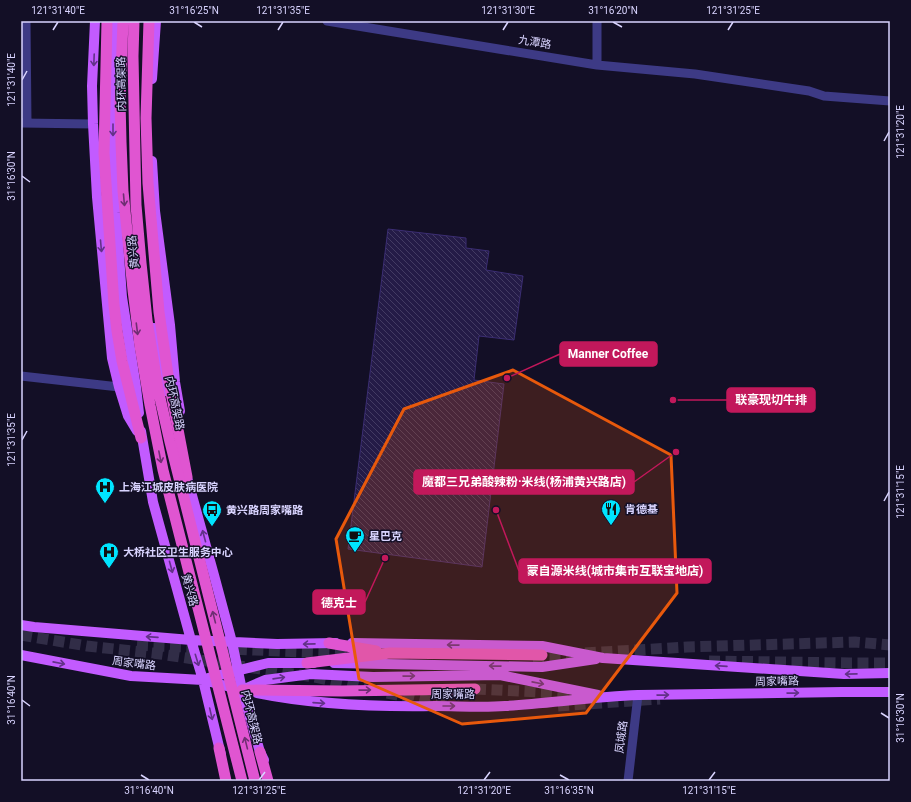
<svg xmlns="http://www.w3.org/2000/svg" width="911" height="802" viewBox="0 0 911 802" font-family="Roboto,'Noto Sans SC',sans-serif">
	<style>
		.building { fill: url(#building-back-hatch); stroke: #3b2d73 }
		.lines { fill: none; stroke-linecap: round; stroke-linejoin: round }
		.trunk-tunnel { stroke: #312d47; stroke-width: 11; stroke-dasharray: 11 5.5; stroke-linecap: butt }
		.minor { stroke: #3d3a85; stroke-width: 9 }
		.primary { stroke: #c25bff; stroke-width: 10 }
		.trunk { stroke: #e055d1; stroke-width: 11 }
		.trunk-bridge { stroke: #e055d1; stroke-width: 11 }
		.oneway { stroke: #623188 }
		.oneway2 { stroke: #6f2e73 }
		.marked { fill: #e8590c; fill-opacity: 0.2; stroke: #e8590c; stroke-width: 3; stroke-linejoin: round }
		.ticks { fill: none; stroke: #d9d4ff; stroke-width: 1.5 }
		.labels { text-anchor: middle; stroke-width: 3; stroke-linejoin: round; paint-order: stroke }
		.street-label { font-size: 11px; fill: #d9d4ff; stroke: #130f26 }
		.poi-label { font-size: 11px; font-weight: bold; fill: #d9d4ff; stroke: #130f26; text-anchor: start }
		.leader { fill: none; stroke: #c2185b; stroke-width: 1.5 }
		.callout-dot { fill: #c2185b; stroke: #130f26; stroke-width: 1.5 }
		.callout { fill: #c2185b; stroke: #c2185b; stroke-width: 1.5 }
		.callout-label { font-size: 12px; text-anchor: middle; font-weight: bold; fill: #fff }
		.neatline { fill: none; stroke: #d9d4ff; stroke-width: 1.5 }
		.ticks-label { font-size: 10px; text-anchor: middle; fill: #d9d4ff }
	</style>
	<defs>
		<pattern id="building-back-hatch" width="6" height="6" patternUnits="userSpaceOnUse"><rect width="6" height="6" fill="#241b47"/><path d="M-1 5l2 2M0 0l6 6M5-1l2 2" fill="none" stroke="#433b63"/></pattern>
	</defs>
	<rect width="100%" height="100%" fill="#130f26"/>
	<path class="building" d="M388,229L466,238V248L489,251L486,270L523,276L514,340L479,336L474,380L504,384L482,567L348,549Z"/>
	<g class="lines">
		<path class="trunk-tunnel" d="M21,635L87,646L160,654L314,677L366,688
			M137,645L349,654
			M585,653L687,647L855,642L890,645
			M533,658H581
			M709,661L850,663H890
			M475,689L580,694
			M387,693L421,700L447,703
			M558,706L660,699"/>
		<path class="minor" d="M26,21L27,123
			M327,21L597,65L695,74L809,91L824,96L890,101
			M597,65V21
			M21,123L93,124
			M21,376L119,387
			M628,781L638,695"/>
		<path class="primary" d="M95,21L92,86L93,124L97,197L112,358L119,387L128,416L137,431
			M115,21L113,72V143L116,213L122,297L136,387L139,413
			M152,79L156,21
			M152,161L155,211L170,325L175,382L180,411
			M154,328L165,391
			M141,431L153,502L191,640L203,680L221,755
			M185,470L214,575L232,642L242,690L260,752L264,760
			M21,625L34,627L191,640L277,644L336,643
			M352,643L542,646L603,658L844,674L890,673
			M21,655L131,676L203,680L238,689
			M334,663L542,667L596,659
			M208,678L268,663H314
			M242,690L265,680L311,674L373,677L500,675L598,695
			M257,693C316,705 376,707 435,706C458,706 482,708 505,706C550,703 594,697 638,695L842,692H890"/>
		<path class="trunk" d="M107,21L104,153L114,305L117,331L122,361L141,438
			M149,21L146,118L148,183L159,312L169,382L187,477
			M329,643L376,651
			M307,663L390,653L542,655
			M242,690L341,691L475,689
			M219,748L226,781
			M260,752L268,781"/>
		<path class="trunk-bridge" d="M123,21L120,101L121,142L123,191L133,290L140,346L150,405L163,470L242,781
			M134,21L133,56L136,205L141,263L147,320L158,389L170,442L255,781"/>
	</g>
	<defs><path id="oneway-shaft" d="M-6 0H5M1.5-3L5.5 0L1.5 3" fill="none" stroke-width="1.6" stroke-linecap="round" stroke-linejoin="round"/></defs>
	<g class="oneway">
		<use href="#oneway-shaft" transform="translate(94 60) rotate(92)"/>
		<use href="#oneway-shaft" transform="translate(113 130) rotate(90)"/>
		<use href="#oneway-shaft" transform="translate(101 246) rotate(85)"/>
		<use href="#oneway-shaft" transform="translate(204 536) rotate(-105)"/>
		<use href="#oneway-shaft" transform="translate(171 567) rotate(75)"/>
		<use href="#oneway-shaft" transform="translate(152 637) rotate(-176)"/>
		<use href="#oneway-shaft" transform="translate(309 644) rotate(179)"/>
		<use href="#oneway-shaft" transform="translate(453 645) rotate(-179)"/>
		<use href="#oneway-shaft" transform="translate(197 660) rotate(73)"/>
		<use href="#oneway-shaft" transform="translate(59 663) rotate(11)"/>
		<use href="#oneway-shaft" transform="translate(495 666) rotate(-179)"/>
		<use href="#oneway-shaft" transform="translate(721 666) rotate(-176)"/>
		<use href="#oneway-shaft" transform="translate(851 674) rotate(179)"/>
		<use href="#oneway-shaft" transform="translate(409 676) rotate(-1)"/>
		<use href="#oneway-shaft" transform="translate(279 678) rotate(-8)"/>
		<use href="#oneway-shaft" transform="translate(538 683) rotate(11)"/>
		<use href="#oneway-shaft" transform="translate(793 693) rotate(-1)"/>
		<use href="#oneway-shaft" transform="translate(663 695) rotate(-1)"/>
		<use href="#oneway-shaft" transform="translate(319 703) rotate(4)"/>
		<use href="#oneway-shaft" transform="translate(449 706)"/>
		<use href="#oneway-shaft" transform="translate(211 714) rotate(77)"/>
	</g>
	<g class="oneway2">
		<use href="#oneway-shaft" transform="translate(124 200) rotate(85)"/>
		<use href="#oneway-shaft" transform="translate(137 329) rotate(83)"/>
		<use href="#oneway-shaft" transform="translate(160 457) rotate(79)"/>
		<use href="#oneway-shaft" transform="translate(214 617) rotate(-104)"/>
		<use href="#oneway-shaft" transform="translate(365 690) rotate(-1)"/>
		<use href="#oneway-shaft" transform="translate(246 743) rotate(-104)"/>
	</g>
	<path class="marked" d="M513,370L671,455L677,593L586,713L462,724L359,679L336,539L404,409Z"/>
	<path class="ticks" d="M194,22L202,27M613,22L622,27M53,30L58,22M278,30L283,22M503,30L508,22M728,30L733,22M22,80L27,71M884,141L889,132M22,176L30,182M22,440L27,431M884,501L889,492M22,700L30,706M881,713L889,718M141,775L149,780M560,775L569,780M259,780L265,772M484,780L490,772M709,780L715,772"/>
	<defs>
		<symbol id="hospital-pin" viewBox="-11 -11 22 30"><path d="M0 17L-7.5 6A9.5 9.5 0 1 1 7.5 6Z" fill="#00e5ff" stroke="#130f26"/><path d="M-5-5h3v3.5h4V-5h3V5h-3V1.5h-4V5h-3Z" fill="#111"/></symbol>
		<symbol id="restaurant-pin" viewBox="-11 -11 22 30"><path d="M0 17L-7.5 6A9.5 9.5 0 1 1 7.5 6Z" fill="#00e5ff" stroke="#130f26"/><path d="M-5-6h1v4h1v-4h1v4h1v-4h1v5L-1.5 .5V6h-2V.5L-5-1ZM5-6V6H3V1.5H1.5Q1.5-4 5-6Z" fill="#111"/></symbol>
		<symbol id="bus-pin" viewBox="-11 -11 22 30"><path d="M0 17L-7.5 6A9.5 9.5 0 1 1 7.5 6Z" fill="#00e5ff" stroke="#130f26"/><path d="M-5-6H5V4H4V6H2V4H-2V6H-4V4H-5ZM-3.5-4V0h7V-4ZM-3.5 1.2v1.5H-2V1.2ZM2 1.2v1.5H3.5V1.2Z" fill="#111"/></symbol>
		<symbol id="cafe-pin" viewBox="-11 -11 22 30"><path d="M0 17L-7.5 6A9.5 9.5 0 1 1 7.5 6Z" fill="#00e5ff" stroke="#130f26"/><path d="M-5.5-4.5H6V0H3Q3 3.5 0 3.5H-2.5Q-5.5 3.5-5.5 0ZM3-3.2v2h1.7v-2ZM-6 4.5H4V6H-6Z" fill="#111"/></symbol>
	</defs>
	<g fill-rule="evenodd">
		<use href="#hospital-pin" x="94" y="476" width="22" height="30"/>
		<use href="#restaurant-pin" x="600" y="498" width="22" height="30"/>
		<use href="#bus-pin" x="201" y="499" width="22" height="30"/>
		<use href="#cafe-pin" x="344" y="525" width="22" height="30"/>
		<use href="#hospital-pin" x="98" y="541" width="22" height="30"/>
	</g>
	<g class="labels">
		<g class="street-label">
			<text transform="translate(535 42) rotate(9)" y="4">九潭路</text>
			<text transform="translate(121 84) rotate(-91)" y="4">内环高架路</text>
			<text transform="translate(133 252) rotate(-96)" y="4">黄兴路</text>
			<text transform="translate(175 403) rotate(78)" y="4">内环高架路</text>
			<text transform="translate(190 590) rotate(75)" y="4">黄兴路</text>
			<text transform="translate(134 663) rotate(7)" y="4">周家嘴路</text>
			<text transform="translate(777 681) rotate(-1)" y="4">周家嘴路</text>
			<text x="453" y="698">周家嘴路</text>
			<text transform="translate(252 717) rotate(76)" y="4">内环高架路</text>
			<text transform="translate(621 737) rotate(-83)" y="4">凤城路</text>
		</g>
		<g class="poi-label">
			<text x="119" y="491">上海江城皮肤病医院</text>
			<text x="625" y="513">肯德基</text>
			<text x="226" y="514">黄兴路周家嘴路</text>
			<text x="369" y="540">星巴克</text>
			<text x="123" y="556">大桥社区卫生服务中心</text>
		</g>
	</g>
	<path class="leader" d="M507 378L560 354M673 400L727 400M676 452L634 482M496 510L519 571M385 558L365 602"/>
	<g class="callout-dot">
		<circle cx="507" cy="378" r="4"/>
		<circle cx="673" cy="400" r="4"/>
		<circle cx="676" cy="452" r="4"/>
		<circle cx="496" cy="510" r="4"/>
		<circle cx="385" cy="558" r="4"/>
	</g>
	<g class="callout">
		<rect x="560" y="342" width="97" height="24" rx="4"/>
		<rect x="727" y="388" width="88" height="24" rx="4"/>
		<rect x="414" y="470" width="220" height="24" rx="4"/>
		<rect x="519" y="559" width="192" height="24" rx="4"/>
		<rect x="313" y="590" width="52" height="24" rx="4"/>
	</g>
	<g class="callout-label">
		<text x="608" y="358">Manner Coffee</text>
		<text x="771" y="404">联豪现切牛排</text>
		<text x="524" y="486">魔都三兄弟酸辣粉·米线(杨浦黄兴路店)</text>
		<text x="615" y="575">蒙自源米线(城市集市互联宝地店)</text>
		<text x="339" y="607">德克士</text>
	</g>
	<rect width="911" height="802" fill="none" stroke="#130f26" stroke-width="44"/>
	<rect x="22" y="22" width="867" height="758" class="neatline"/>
	<g class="ticks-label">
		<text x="58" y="14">121°31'40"E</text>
		<text x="194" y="14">31°16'25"N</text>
		<text x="283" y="14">121°31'35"E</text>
		<text x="508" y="14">121°31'30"E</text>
		<text x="613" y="14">31°16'20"N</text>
		<text x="733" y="14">121°31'25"E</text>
		<text transform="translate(11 80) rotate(-90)" y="4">121°31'40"E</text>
		<text transform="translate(900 132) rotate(-90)" y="4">121°31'20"E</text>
		<text transform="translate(11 176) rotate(-90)" y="4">31°16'30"N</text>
		<text transform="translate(11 440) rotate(-90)" y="4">121°31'35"E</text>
		<text transform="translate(900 492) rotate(-90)" y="4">121°31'15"E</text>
		<text transform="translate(11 700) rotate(-90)" y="4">31°16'40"N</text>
		<text transform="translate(900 718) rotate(-90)" y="4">31°16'30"N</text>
		<text x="149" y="794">31°16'40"N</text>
		<text x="259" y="794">121°31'25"E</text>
		<text x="484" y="794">121°31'20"E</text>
		<text x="569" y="794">31°16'35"N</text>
		<text x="709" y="794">121°31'15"E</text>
	</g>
</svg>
